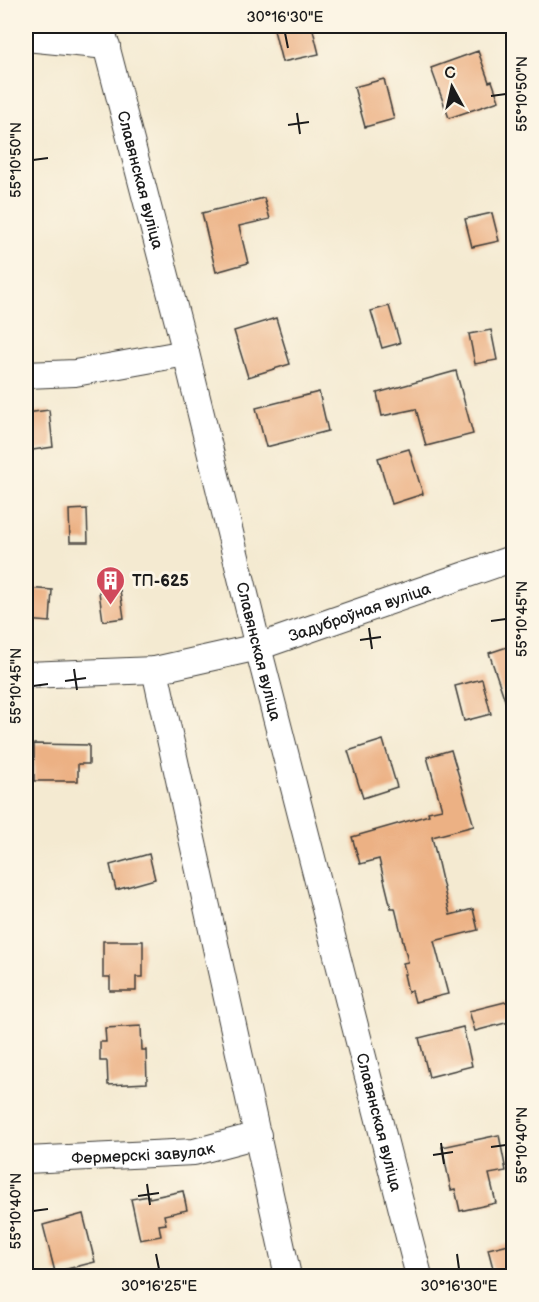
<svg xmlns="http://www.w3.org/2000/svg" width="539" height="1302" viewBox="0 0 539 1302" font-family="'Balsamiq Sans',sans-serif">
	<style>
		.building { fill: #ecb184 }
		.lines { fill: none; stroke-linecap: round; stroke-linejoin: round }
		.street-casing { stroke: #3c3b37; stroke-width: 28 }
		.street { stroke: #fff; stroke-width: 26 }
		.ticks { fill: none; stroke: #1c1c1c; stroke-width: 2 }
		.labels { text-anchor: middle; stroke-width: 6; stroke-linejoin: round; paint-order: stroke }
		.street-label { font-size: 16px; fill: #1c1c1c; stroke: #fcf5e5 }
		.poi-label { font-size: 16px; font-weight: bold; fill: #1c1c1c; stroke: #fcf5e5; text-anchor: start }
		.neatline { fill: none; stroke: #1c1c1c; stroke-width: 2 }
		.ticks-label { font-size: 15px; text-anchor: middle; fill: #1c1c1c }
	</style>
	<rect width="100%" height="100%" fill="#fcf5e5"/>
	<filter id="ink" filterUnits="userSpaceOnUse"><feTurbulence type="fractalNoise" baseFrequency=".0167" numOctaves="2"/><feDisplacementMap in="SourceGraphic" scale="12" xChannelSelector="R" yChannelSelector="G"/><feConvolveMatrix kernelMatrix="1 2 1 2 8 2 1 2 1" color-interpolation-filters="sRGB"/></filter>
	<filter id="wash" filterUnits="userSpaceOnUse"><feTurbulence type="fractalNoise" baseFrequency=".008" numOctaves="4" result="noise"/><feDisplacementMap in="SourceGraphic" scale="24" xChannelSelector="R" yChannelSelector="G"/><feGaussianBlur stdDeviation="1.35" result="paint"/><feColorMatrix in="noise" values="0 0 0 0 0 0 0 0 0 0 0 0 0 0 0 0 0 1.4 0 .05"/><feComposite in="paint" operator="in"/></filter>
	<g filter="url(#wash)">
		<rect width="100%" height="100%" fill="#f4ead1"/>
		<g id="blocks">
			<path class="building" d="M273,26H312L319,54L282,62Z
				M478,51L489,82L492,81L499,101L449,118L431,68Z
				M384,79L394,119L365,127L354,87Z
				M264,198L270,219L239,226L248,263L216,272L202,213Z
				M492,213L499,241L472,247L465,219Z
				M389,306L400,343L382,348L371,311Z
				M276,318L290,364L248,377L234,331Z
				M491,330L497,360L475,364L469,334Z
				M456,371L473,434L426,446L416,409L382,416L377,393Z
				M319,392L328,431L266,447L256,408Z
				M49,410L53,447L26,451V413Z
				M409,449L423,494L392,504L378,458Z
				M87,509L88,542H70L69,510Z
				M26,588L52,590L50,622L26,620Z
				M120,590L124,618L103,621L99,592Z
				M513,645V715H510L489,653Z
				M482,679L491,714L464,721L455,686Z
				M383,740L397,787L363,798L348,751Z
				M34,744L89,745V764H78V781H34Z
				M451,750L474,826L432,837L450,915L473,909L478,930L434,941L448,994L415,1002L412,991L408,992L404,974H406L403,963L408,962L395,908H391L379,859L360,864L352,837L429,815L428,812L442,809L427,757Z
				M149,854L155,879L116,890L110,865Z
				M103,941H143V977H136V991H110V977H103Z
				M513,1000V1021L475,1031L469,1011Z
				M141,1026L142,1050H146L147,1083L108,1085L107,1061H100V1042H106L105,1028Z
				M463,1027L472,1066L429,1077L419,1038Z
				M499,1135L506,1171L489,1174L496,1203L460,1211L455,1189L451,1190L442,1147Z
				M183,1191L187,1210L164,1215L166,1224L159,1225L161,1236L140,1240L131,1199L149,1196V1198Z
				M83,1214L95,1262L55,1272L43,1225Z
				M513,1243V1276H495L488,1249Z"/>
		</g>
	</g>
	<g filter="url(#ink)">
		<use href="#blocks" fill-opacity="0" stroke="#3c3b37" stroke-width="1.5"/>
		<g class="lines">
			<defs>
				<g id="street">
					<path id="s1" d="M101,26L186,353L258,647L419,1276"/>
					<path d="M26,38L107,46"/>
					<path d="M26,375L75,373L186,353"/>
					<path d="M155,670L288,1276"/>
					<path id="s2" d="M26,675L155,670L258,647L514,558"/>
					<path id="s3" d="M26,1160L194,1152L258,1135"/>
				</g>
			</defs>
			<use href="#street" class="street-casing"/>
			<use href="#street" class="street"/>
		</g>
	</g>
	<path class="ticks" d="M285,33L288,48M491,96L506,94M297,113L300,134M288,125L309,122M33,160L48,158M491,621L506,619M369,628L372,649M360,640L381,637M74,669L77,690M65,681L86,678M33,686L48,684M441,1143L444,1164M491,1147L506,1145M433,1155L453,1152M147,1184L150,1205M138,1196L159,1193M33,1211L48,1209M156,1254L159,1269M457,1254L459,1269"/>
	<defs>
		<symbol id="building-pin" viewBox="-11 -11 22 30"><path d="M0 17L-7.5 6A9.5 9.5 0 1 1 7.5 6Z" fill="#d1495b" stroke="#fcf5e5"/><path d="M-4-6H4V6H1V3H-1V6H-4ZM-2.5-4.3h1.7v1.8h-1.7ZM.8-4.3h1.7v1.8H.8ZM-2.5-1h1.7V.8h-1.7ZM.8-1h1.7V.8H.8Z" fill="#fff"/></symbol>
	</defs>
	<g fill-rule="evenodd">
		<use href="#building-pin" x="94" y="564" width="33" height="45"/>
	</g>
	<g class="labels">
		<g class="street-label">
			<text dy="6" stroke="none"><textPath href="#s1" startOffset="159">Славянская вуліца</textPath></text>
			<text dy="6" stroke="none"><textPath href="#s2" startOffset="342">Задуброўная вуліца</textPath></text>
			<text dy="6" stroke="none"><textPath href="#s1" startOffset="645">Славянская вуліца</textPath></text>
			<text dy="6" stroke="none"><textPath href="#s1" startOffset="1131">Славянская вуліца</textPath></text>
			<text dy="6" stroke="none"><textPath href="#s3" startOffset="117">Фермерскі завулак</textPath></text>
		</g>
		<g class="poi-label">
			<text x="132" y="586">ТП-625</text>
		</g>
	</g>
	<rect width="539" height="1302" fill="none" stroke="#fcf5e5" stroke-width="66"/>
	<g transform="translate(452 87) rotate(352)" stroke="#fcf5e5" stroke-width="4.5" paint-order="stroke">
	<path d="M0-4.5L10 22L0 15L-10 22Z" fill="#1c1c1c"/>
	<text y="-9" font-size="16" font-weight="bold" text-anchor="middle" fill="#1c1c1c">С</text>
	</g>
	<rect x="33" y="33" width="473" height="1236" class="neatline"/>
	<g class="ticks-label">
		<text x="285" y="22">30°16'30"E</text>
		<text transform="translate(522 94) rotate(-90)" y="5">55°10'50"N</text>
		<text transform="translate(16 160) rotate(-90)" y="5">55°10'50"N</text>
		<text transform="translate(522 619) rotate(-90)" y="5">55°10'45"N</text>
		<text transform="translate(16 686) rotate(-90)" y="5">55°10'45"N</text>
		<text transform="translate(522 1145) rotate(-90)" y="5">55°10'40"N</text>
		<text transform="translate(16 1211) rotate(-90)" y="5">55°10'40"N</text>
		<text x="159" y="1291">30°16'25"E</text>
		<text x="459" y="1291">30°16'30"E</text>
	</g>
</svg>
